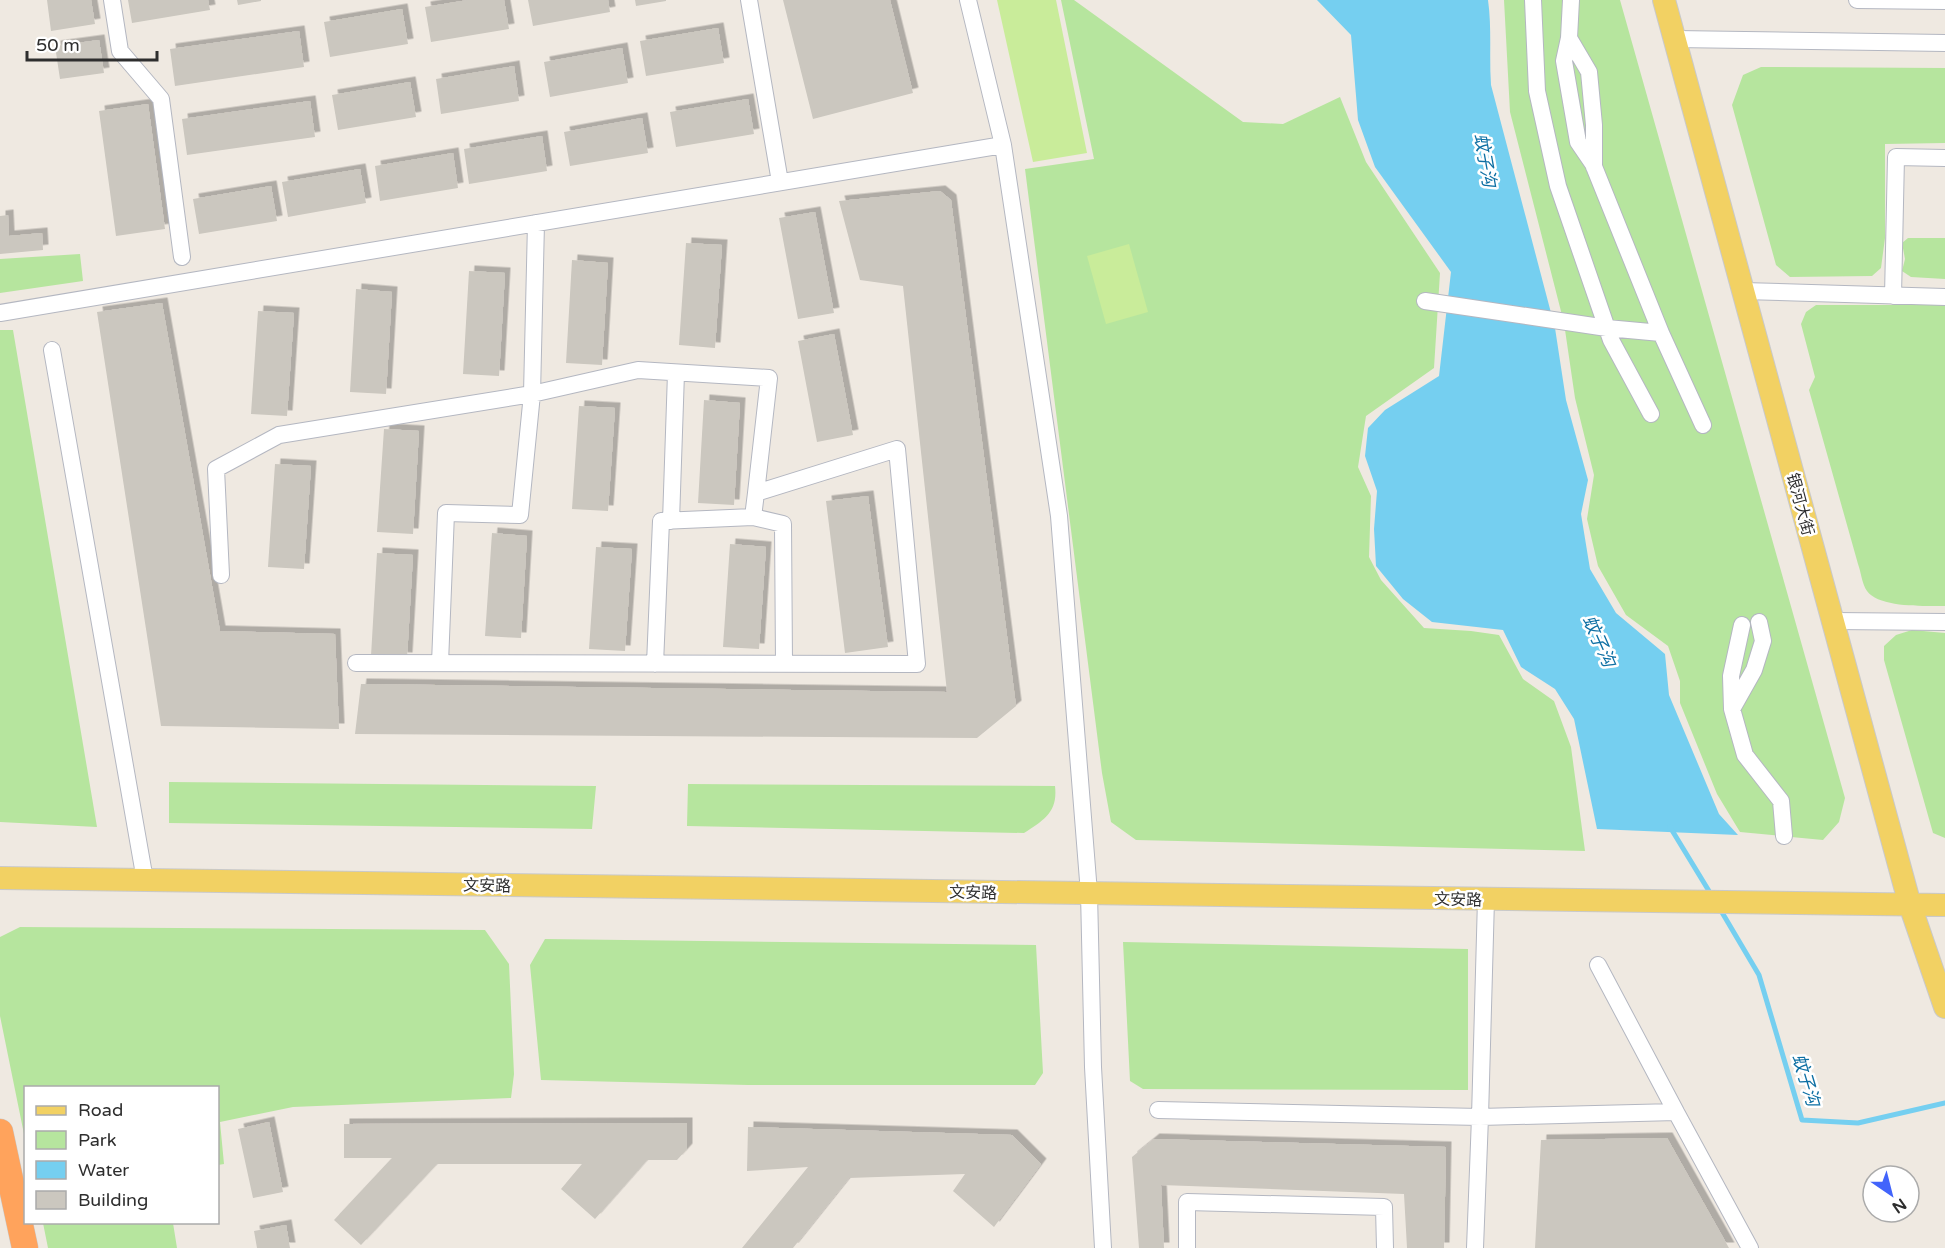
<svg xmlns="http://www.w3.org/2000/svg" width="1945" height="1248" viewBox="0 0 1945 1248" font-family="'Varela Round','Noto Sans SC',sans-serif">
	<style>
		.green { fill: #b6e59e }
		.pitch { fill: #c9ec9a }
		.water { fill: #75cff0 }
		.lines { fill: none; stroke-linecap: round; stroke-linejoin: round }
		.stream { stroke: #75cff0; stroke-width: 5 }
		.building { fill: #cbc7bf; filter: url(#shadow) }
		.minor-casing { stroke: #b4b7c1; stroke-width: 18 }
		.major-casing { stroke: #c9c9c9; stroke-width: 24 }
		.highway-casing { stroke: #c9c9c9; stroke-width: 27 }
		.minor { stroke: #fff; stroke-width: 16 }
		.major { stroke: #f2d163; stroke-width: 22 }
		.highway { stroke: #ffa35c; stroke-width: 26 }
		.labels { text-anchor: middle; stroke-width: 5; stroke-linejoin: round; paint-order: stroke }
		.street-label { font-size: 16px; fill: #2e2e2e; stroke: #fff }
		.water-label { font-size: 18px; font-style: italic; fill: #0d6fa3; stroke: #fff }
	</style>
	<defs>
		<filter id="shadow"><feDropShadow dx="5.5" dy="-5.5" stdDeviation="0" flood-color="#0004"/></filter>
	</defs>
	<rect width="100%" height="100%" fill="#efe9e1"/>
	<path class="green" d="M1061,0H1074L1243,122L1283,124L1340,97L1366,162L1440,273L1434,368L1366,416L1358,467L1371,496L1369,557L1381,580L1424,628L1471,631L1499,635L1523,679L1554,701L1571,747L1585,851L1136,840L1111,822L1102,773L1025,169L1094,159Z
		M1504,0H1620L1845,798L1839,822L1823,840L1740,832L1717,794L1680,703V681L1668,646L1626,615L1598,566L1587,519L1594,475L1575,398L1564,323L1510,112Z
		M1761,67L1945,68V143L1885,144V238L1881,268L1872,276L1790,277L1776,265L1732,105L1743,75Z
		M1908,238H1945V279L1911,277L1902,271L1905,259L1902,243Z
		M80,254L83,281L0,293V259Z
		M1816,305H1945V606C1926,606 1879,608 1867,591C1862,584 1861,572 1858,564L1809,390L1815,377L1801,324L1806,312Z
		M0,330H13L97,827L0,822Z
		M1912,630L1945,633V838L1933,833L1884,660V646L1896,635Z
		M169,782L596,786L592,829L169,823Z
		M688,784L1055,786C1058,812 1044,820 1024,833L687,826Z
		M20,927L485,930L509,964L514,1074L511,1098L293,1107L220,1122L224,1164L218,1165V1088H26L25,1139L0,1016V937Z
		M545,939L1036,945L1043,1073L1035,1085H748L541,1080L530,965Z
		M1123,942L1468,949V1090L1143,1089L1130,1081Z
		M43,1223H173L177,1248H48Z"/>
	<path class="pitch" d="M997,0H1056L1087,153L1033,162Z
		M1129,244L1148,312L1106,324L1087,256Z"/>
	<path class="water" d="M1317,0H1488C1492,28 1489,57 1491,85L1555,328L1566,400L1588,480L1581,514L1590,569L1616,613L1665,654L1669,695L1719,814L1738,835L1597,829L1574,719L1555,689L1521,667L1503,630L1432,622L1403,599L1376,566L1374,529L1377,491L1365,456L1368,428L1385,410L1439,376L1451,272L1375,167L1358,120L1351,35Z"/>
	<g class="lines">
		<path class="stream" d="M1670,827L1712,896
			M1720,909L1759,975L1802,1120L1858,1123L1945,1103"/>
	</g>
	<path class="building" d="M47,0H91L95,24L51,31Z
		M128,0H208L210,10L132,23Z
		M237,0H261V1L238,5Z
		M468,0H504L509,29L431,42L425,7Z
		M528,0H608L610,12L533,26Z
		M635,0H666V1L636,6Z
		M783,0H890L913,93L813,119Z
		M402,9L408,44L330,57L324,22Z
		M718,28L724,63L646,76L640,41Z
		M299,31L304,67L175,86L170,49Z
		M99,40L104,73L60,79L55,46Z
		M622,48L628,83L550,97L544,62Z
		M514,66L519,101L441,114L436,79Z
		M410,82L416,117L338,130L332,95Z
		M748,99L754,134L676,147L670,112Z
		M310,101L315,137L187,155L182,119Z
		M148,104L165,229L116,236L99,111Z
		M642,118L648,153L570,166L564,132Z
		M542,136L547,171L469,184L464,149Z
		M453,153L458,188L380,201L375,166Z
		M360,169L366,203L288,217L282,182Z
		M271,186L277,221L199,234L193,199Z
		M940,191L951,200L1016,706L977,738L355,734L361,684L947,692L903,286L860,280L839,201Z
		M815,212L834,313L798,319L779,218Z
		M8,215L9,236L42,233L43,250L0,254V216Z
		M686,243L722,245L715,348L679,345Z
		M572,260L608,263L602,365L566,363Z
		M469,271L505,273L499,376L463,374Z
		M356,289L392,292L386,394L350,392Z
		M162,303L220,631L335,634L339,729L161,726L97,312Z
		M258,311L294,313L287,416L251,414Z
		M834,334L853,435L817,442L798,341Z
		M704,400L740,403L734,505L698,503Z
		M579,406L615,408L608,511L572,509Z
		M384,429L419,431L413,534L377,532Z
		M275,464L311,466L304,569L268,567Z
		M868,496L888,647L845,653L826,501Z
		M492,533L527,536L521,638L485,636Z
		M730,544L766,547L759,649L723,647Z
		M596,547L632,549L625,651L589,649Z
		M377,553L413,555L407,658L371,656Z
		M269,1122L283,1192L253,1198L238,1129Z
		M687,1123V1149L677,1160H647L595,1219L561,1189L582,1164H437L361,1245L334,1220L392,1158H344V1124Z
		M748,1127L1012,1135L1041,1164L994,1227L953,1191L965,1174L849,1178L793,1248H742L808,1167L747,1171Z
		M1667,1138L1729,1248H1535L1541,1140Z
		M1154,1139L1446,1147L1444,1248H1407L1404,1194L1161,1185L1164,1248H1139L1132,1157Z
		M286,1225L290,1248H257L254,1231Z"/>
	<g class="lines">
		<defs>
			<path id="minor" d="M112,0L120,51L161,99L182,257
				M749,0L780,182
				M968,0L1003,145L1059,516L1089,893L1093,1067L1103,1248
				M1533,0L1537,91L1558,186L1611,340L1651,414
				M1571,0L1569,38L1564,61L1578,142L1593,164L1661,333
				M1857,0L1945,1
				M1569,38L1589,72L1594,125V167
				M1675,39L1945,43
				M1743,291L1945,297
				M1893,296L1896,157L1945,158
				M1425,301L1607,328L1661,333L1703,425
				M0,313L1003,145
				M52,350L145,880
				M756,493L753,517L783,524L784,664
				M671,521L676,373
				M221,575L216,469L279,435L532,394L536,223
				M1833,621L1945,622
				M1759,622L1763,641L1754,670L1732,709L1745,755L1781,801L1784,836
				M356,663L917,664L897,449L756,493L769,378L638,370L532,394L520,515L446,513L440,663
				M655,664L661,521L753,517
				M1732,709L1731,676L1742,625
				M1158,1110L1480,1117L1676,1112L1598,965
				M1676,1112L1750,1248
				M1187,1248V1202L1384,1207L1385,1248
				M1475,1248L1480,1117L1486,899"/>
			<path id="major" d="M1664,0L1910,905L1945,1007
				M0,878L1945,905"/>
			<path id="highway" d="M0,1132L25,1248"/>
		</defs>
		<use href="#minor" class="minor-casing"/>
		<use href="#major" class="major-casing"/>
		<use href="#highway" class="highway-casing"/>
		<use href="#minor" class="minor"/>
		<use href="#major" class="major"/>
		<use href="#highway" class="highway"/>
	</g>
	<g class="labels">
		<g class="street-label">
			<text transform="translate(1801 504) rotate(75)" y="6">银河大街</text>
			<text transform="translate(487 885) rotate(1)" y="6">文安路</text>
			<text transform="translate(973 892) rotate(1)" y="6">文安路</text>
			<text transform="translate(1458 899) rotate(1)" y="6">文安路</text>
		</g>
		<g class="water-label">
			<text transform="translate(1485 160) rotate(80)" y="6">蚊子沟</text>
			<text transform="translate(1599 641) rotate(66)" y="6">蚊子沟</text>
			<text transform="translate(1806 1080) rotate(73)" y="6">蚊子沟</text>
		</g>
	</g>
	<rect x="24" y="1086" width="195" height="138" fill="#ffffff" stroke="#ababab" stroke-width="1.5"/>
	<rect x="36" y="1106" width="30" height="9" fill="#f2d163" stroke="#ababab" stroke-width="1.5"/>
	<text x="78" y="1116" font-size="18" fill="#2e2e2e">Road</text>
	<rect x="36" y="1131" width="30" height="18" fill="#b6e59e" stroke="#ababab" stroke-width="1.5"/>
	<text x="78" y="1146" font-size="18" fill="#2e2e2e">Park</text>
	<rect x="36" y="1161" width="30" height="18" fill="#75cff0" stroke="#ababab" stroke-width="1.5"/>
	<text x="78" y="1176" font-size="18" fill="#2e2e2e">Water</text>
	<rect x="36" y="1191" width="30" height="18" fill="#cbc7bf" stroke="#ababab" stroke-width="1.5"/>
	<text x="78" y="1206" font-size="18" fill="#2e2e2e">Building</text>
	<g transform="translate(1891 1194) rotate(145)"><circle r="28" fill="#ffffff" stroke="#ababab" stroke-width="1.5"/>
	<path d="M0-4.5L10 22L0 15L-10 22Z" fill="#4264fb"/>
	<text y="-9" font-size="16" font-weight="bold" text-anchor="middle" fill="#2e2e2e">N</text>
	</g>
	<path d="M27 51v9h130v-9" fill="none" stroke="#2e2e2e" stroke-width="3"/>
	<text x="36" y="51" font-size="18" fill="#2e2e2e" stroke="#ffffff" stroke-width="4.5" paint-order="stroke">50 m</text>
</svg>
